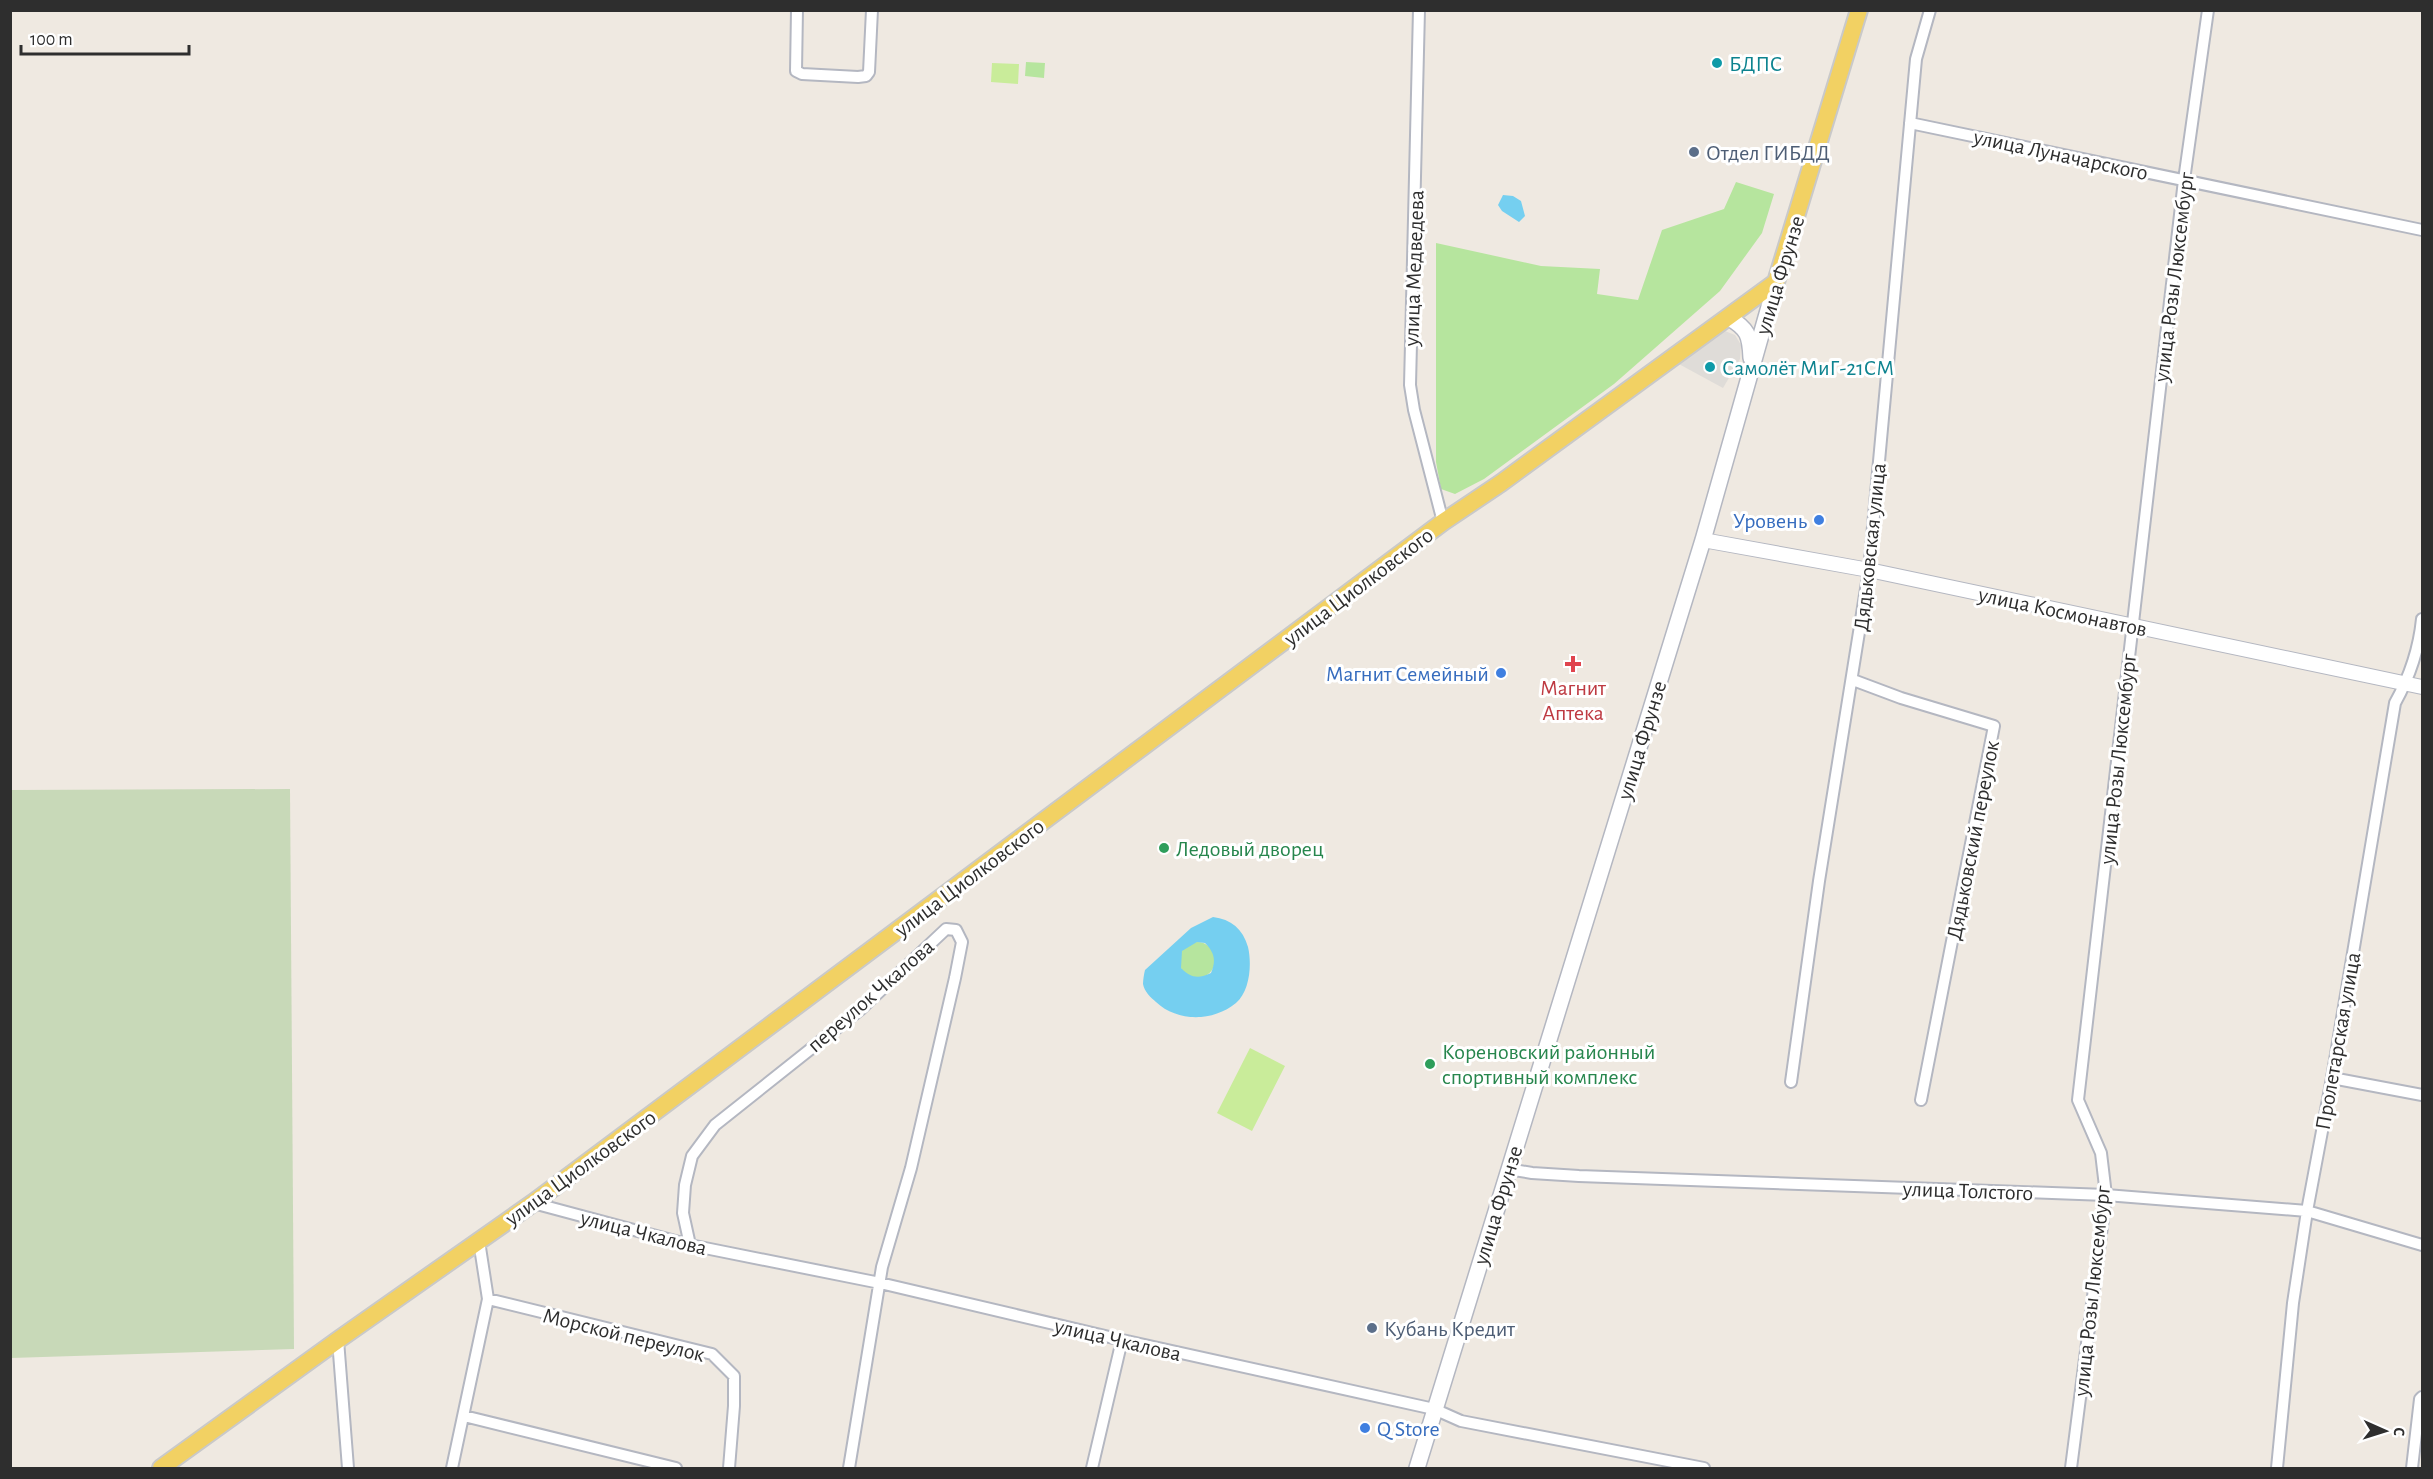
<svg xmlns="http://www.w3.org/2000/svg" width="2433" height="1479" viewBox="0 0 2433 1479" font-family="'Alegreya Sans',sans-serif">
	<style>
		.green { fill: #b6e59e }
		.cemetery { fill: #c8d9b8 }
		.pitch { fill: #c9ec9a }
		.plaza { fill: #dfdcd8 }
		.water { fill: #75cff0; fill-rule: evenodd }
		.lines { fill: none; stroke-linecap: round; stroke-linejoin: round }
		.minor-casing { stroke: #b4b7c1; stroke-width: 14 }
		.tertiary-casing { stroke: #b4b7c1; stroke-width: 16 }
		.secondary-casing { stroke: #b4b7c1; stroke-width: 18 }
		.primary-casing { stroke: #c9c9c9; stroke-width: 20 }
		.minor { stroke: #fff; stroke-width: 10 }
		.tertiary { stroke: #fff; stroke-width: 14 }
		.secondary { stroke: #fff; stroke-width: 15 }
		.primary { stroke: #f2d163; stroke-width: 16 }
		.culture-dot { fill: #0f9aa8; stroke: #fff; stroke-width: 2 }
		.service-dot { fill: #5c6f8a; stroke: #fff; stroke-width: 2 }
		.shop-dot { fill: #3f7fe0; stroke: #fff; stroke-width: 2 }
		.health-dot { fill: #e0444e; stroke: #fff; stroke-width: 2 }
		.leisure-dot { fill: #2e9e5b; stroke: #fff; stroke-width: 2 }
		.labels { text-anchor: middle; stroke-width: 6; stroke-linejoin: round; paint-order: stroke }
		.culture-label { font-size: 22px; fill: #0d838f; stroke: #fff; text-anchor: start }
		.service-label { font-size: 22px; fill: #4e5e75; stroke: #fff; text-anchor: start }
		.street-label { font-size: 22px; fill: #2e2e2e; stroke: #fff }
		.shop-label { font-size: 22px; fill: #366cbe; stroke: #fff; text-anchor: end }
		.health-label { font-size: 22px; fill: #be3a42; stroke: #fff }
		.leisure-label { font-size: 22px; fill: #27864d; stroke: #fff; text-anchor: start }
	</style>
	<rect width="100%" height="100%" fill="#efe9e1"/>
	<path class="green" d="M1026,62L1045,63L1044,78L1025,76Z
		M1736,182L1774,194L1762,233L1720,291L1614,384L1484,479L1455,494L1441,489L1436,462V243L1541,266L1600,269L1597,294L1638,300L1662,230L1724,209Z
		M1179 960a18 18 0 1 1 36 0a18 18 0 1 1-36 0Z"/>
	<path class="cemetery" d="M290,789L294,1349L11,1358V790Z"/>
	<path class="pitch" d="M992,63L1019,64L1018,84L991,82Z
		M1250,1048L1285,1066L1252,1131L1217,1113Z"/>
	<path class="plaza" d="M1725,331L1735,335L1741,345L1740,359L1723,388L1677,363L1716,333Z"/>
	<path class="water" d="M1503,195L1513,196L1521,201L1525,216L1519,222L1502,211L1498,205Z
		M1213,917C1231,919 1243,929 1248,947C1252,964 1250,991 1236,1003C1213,1022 1177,1022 1156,1002C1151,998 1144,991 1143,984C1143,980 1144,974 1145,970L1191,928ZM1197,942L1205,943C1215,953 1216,961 1211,973C1199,979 1190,978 1181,968L1182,951Z"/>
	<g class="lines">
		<defs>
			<path id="minor" d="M797,10L796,71L802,74L858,77L866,76L869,72L872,10
				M1419,10L1410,385L1414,410L1443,522
				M1910,123L2422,230
				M1853,680L1901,698L1994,726L1921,1100
				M2332,1078L2422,1095
				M1791,1082L1819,881L1869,570L1916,59L1930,10
				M1508,1169L1532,1173L1579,1176L2106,1195L2307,1211L2422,1245
				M533,1203L690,1245L880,1283L1122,1340L1434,1409L1461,1421L1704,1468
				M690,1245L683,1213L685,1185L692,1156L715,1125L861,1009L946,929L956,930L962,942L955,978L911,1168L882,1267L849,1468
				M488,1299L712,1354L734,1376V1406L729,1468
				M338,1340L348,1468
				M464,1416L676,1468
				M452,1468L488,1299L479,1241
				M1092,1468L1122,1340
				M2071,1468L2106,1195L2101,1153L2078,1100L2184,180L2208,10
				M2277,1468L2293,1303L2307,1211L2332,1078L2395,703C2410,676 2419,649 2422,619
				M2412,1468L2420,1399L2422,1397"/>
			<path id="tertiary" d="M1703,540L1869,570L2422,687"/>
			<path id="secondary" d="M1728,317C1748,329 1750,335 1751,358
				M1417,1468L1703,540L1776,282"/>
			<path id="primary" d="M161,1468L338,1340L533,1203L1443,522L1501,483L1776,282L1859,10"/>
		</defs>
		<use href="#minor" class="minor-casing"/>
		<use href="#tertiary" class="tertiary-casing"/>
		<use href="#secondary" class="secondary-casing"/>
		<use href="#primary" class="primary-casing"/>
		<use href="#minor" class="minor"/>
		<use href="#tertiary" class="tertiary"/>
		<use href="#secondary" class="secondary"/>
		<use href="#primary" class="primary"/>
	</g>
	<g class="culture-dot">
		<circle cx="1717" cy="63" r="6"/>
		<circle cx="1710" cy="367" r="6"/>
	</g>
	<g class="service-dot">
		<circle cx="1694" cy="152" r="6"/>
		<circle cx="1372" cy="1328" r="6"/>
	</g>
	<g class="shop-dot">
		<circle cx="1819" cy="520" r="6"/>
		<circle cx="1501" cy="673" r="6"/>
		<circle cx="1365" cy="1428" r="6"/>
	</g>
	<path class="health-dot" d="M1570 655h6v6h6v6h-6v6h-6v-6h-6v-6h6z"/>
	<g class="leisure-dot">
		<circle cx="1164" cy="848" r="6"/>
		<circle cx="1430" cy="1064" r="6"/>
	</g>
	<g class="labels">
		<g class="culture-label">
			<text x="1729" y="71">БДПС</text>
			<text x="1722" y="375">Самолёт МиГ-21СМ</text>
		</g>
		<g class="service-label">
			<text x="1706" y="160">Отдел ГИБДД</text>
			<text x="1384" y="1336">Кубань Кредит</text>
		</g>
		<g class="street-label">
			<text transform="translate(2061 154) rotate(12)" y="8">улица Луначарского</text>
			<text transform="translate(1413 268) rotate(-88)" y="8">улица Медведева</text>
			<text transform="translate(1779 275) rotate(-73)" y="8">улица Фрунзе</text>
			<text transform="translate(2173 277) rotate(-83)" y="8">улица Розы Люксембург</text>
			<text transform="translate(1869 547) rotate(-84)" y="8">Дядьковская улица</text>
			<text transform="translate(1358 586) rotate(-37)" y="8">улица Циолковского</text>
			<text transform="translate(2063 611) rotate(12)" y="8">улица Космонавтов</text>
			<text transform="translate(1641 740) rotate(-73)" y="8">улица Фрунзе</text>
			<text transform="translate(2117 759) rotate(-84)" y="8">улица Розы Люксембург</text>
			<text transform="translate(1972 840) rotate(-79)" y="8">Дядьковский переулок</text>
			<text transform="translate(969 877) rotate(-37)" y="8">улица Циолковского</text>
			<text transform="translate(870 995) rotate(-41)" y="8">переулок Чкалова</text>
			<text transform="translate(2337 1041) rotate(-80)" y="8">Пролетарская улица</text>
			<text transform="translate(580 1167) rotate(-36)" y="8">улица Циолковского</text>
			<text transform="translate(1968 1190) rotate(2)" y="8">улица Толстого</text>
			<text transform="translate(1497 1205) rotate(-73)" y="8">улица Фрунзе</text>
			<text transform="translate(644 1232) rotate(14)" y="8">улица Чкалова</text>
			<text transform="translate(2091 1291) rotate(-84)" y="8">улица Розы Люксембург</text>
			<text transform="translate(624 1334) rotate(14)" y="8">Морской переулок</text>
			<text transform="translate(1118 1339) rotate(13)" y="8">улица Чкалова</text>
		</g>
		<g class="shop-label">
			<text x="1807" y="528">Уровень</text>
			<text x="1489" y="681">Магнит Семейный</text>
			<text x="1377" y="1436" text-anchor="start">Q Store</text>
		</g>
		<g class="health-label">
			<text x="1573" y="695">Магнит<tspan x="1573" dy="25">Аптека</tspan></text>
		</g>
		<g class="leisure-label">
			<text x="1176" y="856">Ледовый дворец</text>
			<text x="1442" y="1059">Кореновский районный<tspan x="1442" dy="25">спортивный комплекс</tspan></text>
		</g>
	</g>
	<rect width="2433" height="1479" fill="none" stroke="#2e2e2e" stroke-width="24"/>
	<g transform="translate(2385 1431) rotate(93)" stroke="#ffffff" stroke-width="4.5" paint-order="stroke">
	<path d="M0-4.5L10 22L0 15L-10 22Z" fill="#2e2e2e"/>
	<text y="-9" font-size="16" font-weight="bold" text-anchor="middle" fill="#2e2e2e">С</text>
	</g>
	<path d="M21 45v9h168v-9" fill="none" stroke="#2e2e2e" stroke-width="3"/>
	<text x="30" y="45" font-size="18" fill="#2e2e2e" stroke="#ffffff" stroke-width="4.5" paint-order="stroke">100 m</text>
</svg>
